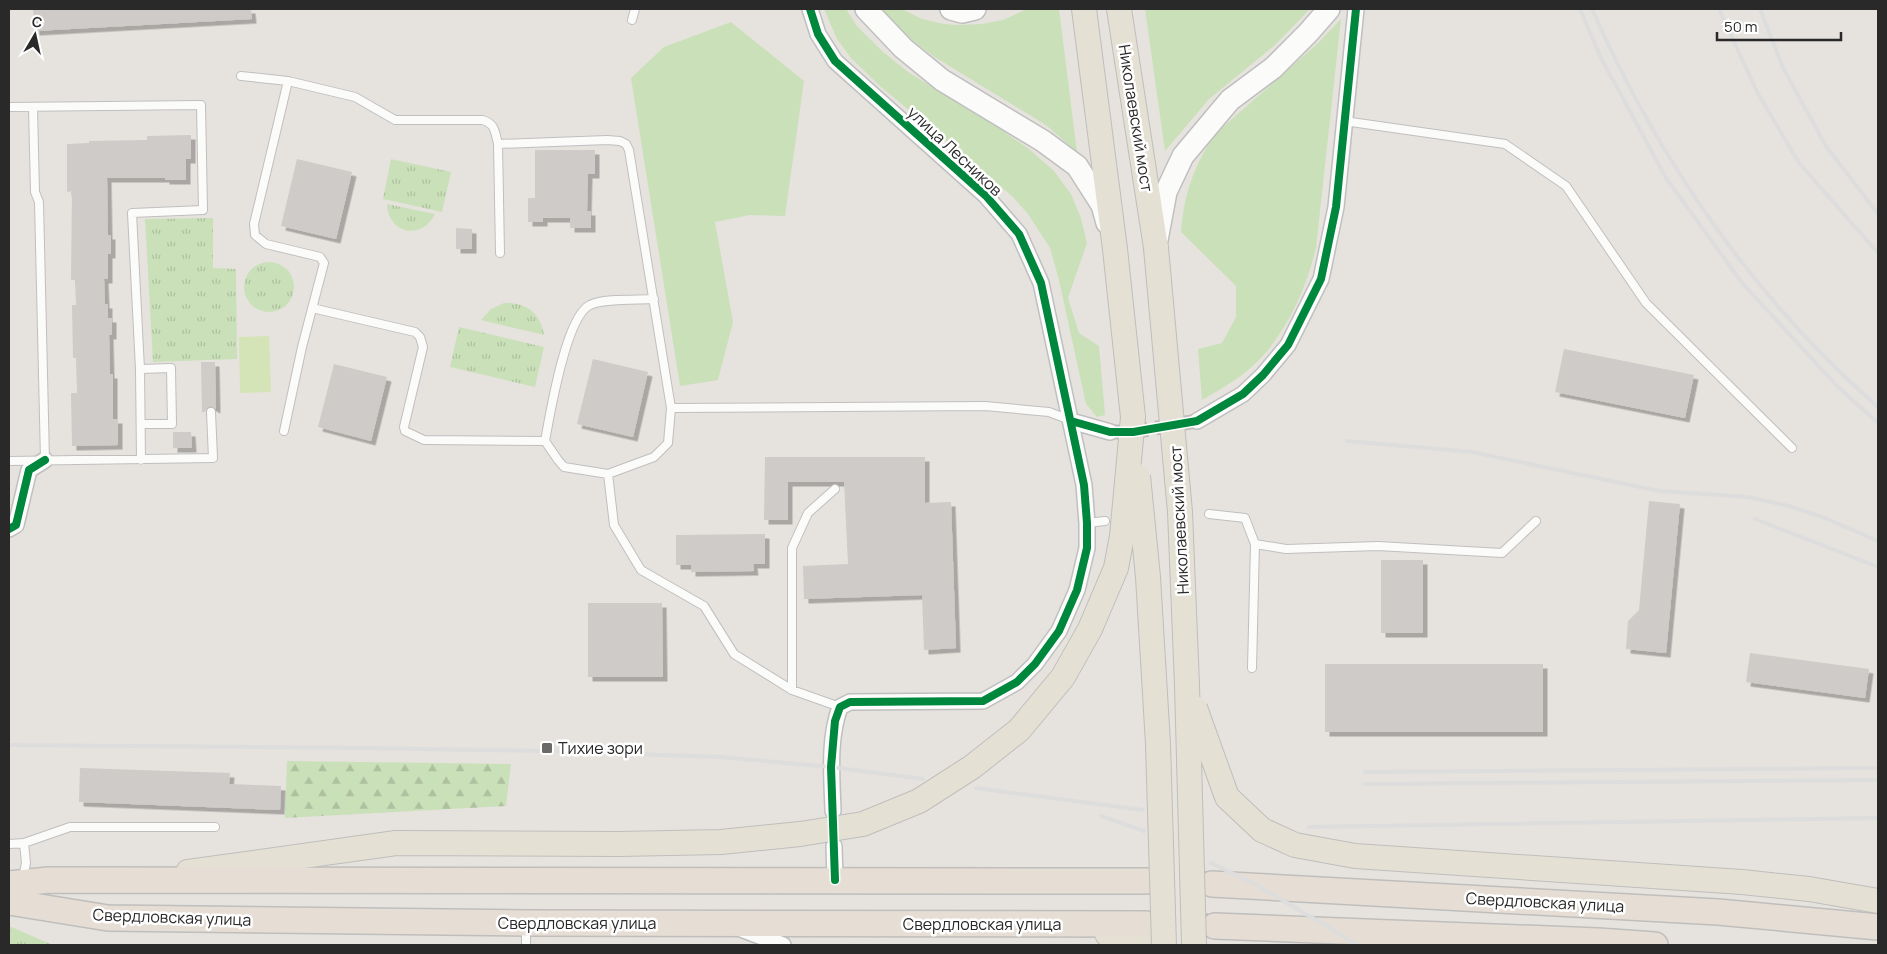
<svg xmlns="http://www.w3.org/2000/svg" width="1887" height="954" viewBox="0 0 1887 954" font-family="Manrope,sans-serif">
	<style>
		.grass { fill: #cae0b9 }
		.forest { fill: url(#forest-firs) }
		.park { fill: url(#park-tufts) }
		.pitch { fill: #d4e4b7 }
		.building { fill: #cecbc8; filter: url(#shadow) }
		.lines { fill: none; stroke-linecap: round; stroke-linejoin: round }
		.minor-tunnel { stroke: #c0beba; stroke-width: 15; stroke-dasharray: 15 8; stroke-linecap: butt }
		.primary-tunnel { stroke: #c0beba; stroke-width: 24; stroke-dasharray: 24 12; stroke-linecap: butt }
		.trunk-tunnel { stroke: #c0beba; stroke-width: 25; stroke-dasharray: 25 12; stroke-linecap: butt }
		.service-casing { stroke: #c0bfc0; stroke-width: 10 }
		.minor-casing { stroke: #c0bfc0; stroke-width: 18 }
		.secondary-casing { stroke: #c0bfc0; stroke-width: 24 }
		.primary-casing { stroke: #bfbebc; stroke-width: 26 }
		.trunk-casing { stroke: #bfbebc; stroke-width: 28 }
		.service { stroke: #fbfbfa; stroke-width: 8 }
		.minor { stroke: #fbfbfa; stroke-width: 15 }
		.secondary { stroke: #fbfbfa; stroke-width: 21 }
		.primary { stroke: #e4e0d4; stroke-width: 24 }
		.trunk { stroke: #e6ded4; stroke-width: 25 }
		.rail { stroke: #ddddde; stroke-width: 4 }
		.primary-bridge-casing { stroke: #bfbebc; stroke-width: 26; stroke-linecap: butt }
		.primary-bridge { stroke: #e4e0d4; stroke-width: 24 }
		.cycleway-casing { stroke: #fff; stroke-width: 11 }
		.cycleway { stroke: #00873e; stroke-width: 8 }
		.poi-dot { fill: #6b6a68; stroke: #fff; stroke-width: 2 }
		.labels { text-anchor: middle; stroke-width: 5; stroke-linejoin: round; paint-order: stroke }
		.street-label { font-size: 16px; fill: #292929; stroke: #fff }
		.poi-label { font-size: 16px; fill: #292929; stroke: #fff; text-anchor: start }
	</style>
	<defs>
		<pattern id="forest-firs" width="22" height="20" patternUnits="userSpaceOnUse" patternTransform="scale(1.25)"><rect width="22" height="20" fill="#cae0b9"/><path d="M5 1l3.5 6h-7zM16 11l3.5 6h-7z" fill="#aec09f"/></pattern>
		<pattern id="park-tufts" width="24" height="20" patternUnits="userSpaceOnUse" patternTransform="scale(1.25)"><rect width="24" height="20" fill="#cae0b9"/><path d="M3 7l-1-3M5 7V3M7 7l1-3M15 17l-1-3M17 17v-4M19 17l1-3" fill="none" stroke="#aec09f"/></pattern>
		<filter id="shadow"><feDropShadow dx="4.5" dy="4.5" stdDeviation="0" flood-color="#0004"/></filter>
	</defs>
	<rect width="100%" height="100%" fill="#e6e3de"/>
	<path class="grass" d="M824,9H846L857,26L882,51L908,72L1000,129L1029,149L1054,171L1071,194L1081,218L1087,243L1068,298L1079,333L1099,346L1105,415L1097,417L1086,404L1059,280L1050,248L1028,214L1012,196L880,86L851,58L837,39Z
		M879,9H902L922,19L944,24L958,25L982,24L1003,20L1027,9H1059L1077,152L1046,125L933,56L901,31Z
		M1145,9H1310L1275,45L1209,99L1165,151Z
		M1341,19L1316,248C1305,293 1283,341 1247,371C1233,382 1218,391 1202,400L1198,349L1222,343L1236,317V286L1181,232C1184,193 1194,166 1215,134L1318,43Z
		M731,22L804,81L785,216L750,215L715,222L733,322L718,380L680,386L631,78L664,47Z"/>
	<path class="forest" d="M287,761L511,764L506,806L285,818Z"/>
	<path class="park" d="M391,159L451,172L442,212L383,199Z
		M387,204L435,214C422,241 388,234 387,204Z
		M213,218V268L236,269L237,359L153,362L145,219Z
		M244 287a25 25 0 1 1 50 0a25 25 0 1 1-50 0Z
		M504,303C526,302 541,313 544,335L481,320L491,309Z
		M459,327L544,347L535,387L450,367Z
		M9,926L53,945H9Z"/>
	<path class="pitch" d="M269,336L271,392L240,393L239,337Z"/>
	<path class="building" d="M33,9H251L252,19L35,31Z
		M191,135V159H186V180H165V178H107L108,235H111V254H108V279H104L105,304H108V318H112V335H109L110,374H113V419H118V445L72,446L71,393H77L76,358H73L72,305H76L75,280H71L72,191L67,192V144L89,143V141L147,140V136Z
		M535,150H595V174H588L587,211H591V228H570V218H543V222H528V198H535Z
		M297,159L352,172L336,239L281,226Z
		M456,228L472,229V249H456Z
		M1564,349L1694,375L1685,418L1555,392Z
		M593,359L648,372L633,437L577,424Z
		M201,362H215L216,409L210,406L206,409L205,412H202Z
		M334,364L387,377L371,441L318,427Z
		M173,432H191L192,448H173Z
		M765,457H925V503L951,502L956,648L924,650L922,595L804,599L803,566L848,564L844,482H788V520H764Z
		M1649,501L1680,504L1666,653L1626,649L1628,621L1639,610Z
		M765,534V564H753L754,571L691,572V565H676V535Z
		M1381,560H1423V633H1381Z
		M588,603H662L663,677H588Z
		M1750,653L1869,669L1865,698L1746,682Z
		M1325,664H1543V732H1325Z
		M80,768L230,773L229,784L281,786L280,810L79,802Z"/>
	<g class="lines">
		<path class="minor-tunnel" d="M1110,432H1133L1197,421"/>
		<path class="primary-tunnel" d="M1147,937L1192,945"/>
		<path class="trunk-tunnel" d="M1146,881L1212,884
			M1146,924L1215,926"/>
		<defs>
			<path id="service" d="M632,20L635,9
				M241,76L288,81
				M9,107L201,105L203,210L132,213L140,369L141,460
				M33,107L35,192L39,202L45,460
				M1344,121L1505,144L1566,186L1646,303L1792,448
				M500,253L498,144L607,140L620,141L626,144L629,150L671,408L668,443L654,457L608,474L564,467L558,460L545,441C550,414 566,316 590,305C603,298 638,300 654,299
				M312,308L415,332L420,337L423,347L404,427L405,431L424,440L545,441
				M140,369L171,368L172,424H141
				M671,408L985,406L1049,412L1070,420
				M284,431L302,347L324,263L320,257L266,244L255,235L254,224L288,81L355,97L395,120H482C495,123 495,132 498,144
				M9,461L213,458L211,412
				M608,474L614,525L641,570L704,606L734,654L792,690L840,707
				M1209,514L1245,518L1255,544L1286,549L1378,546L1502,553L1536,521
				M1087,523L1105,521
				M1252,668L1255,544
				M792,690V548L808,513L835,489
				M9,844L24,843L70,827H215
				M23,878L26,863L24,843
				M526,945V925"/>
			<path id="minor" d="M810,9L818,34L835,61L986,196L1019,234L1041,283L1084,485L1087,523V548L1077,590L1059,631L1035,664L1017,682L983,701L850,702L840,707C828,740 832,777 833,811
				M1071,421L1110,432
				M1197,421L1243,394L1263,375L1288,345L1321,279L1336,207L1356,9
				M9,529L16,525L29,470L45,460
				M834,846L835,880
				M741,929L783,945"/>
			<path id="secondary" d="M866,9L903,48L942,80L1043,141L1077,166L1102,205L1107,223
				M951,9L962,12L975,9
				M1157,240L1166,192L1183,156L1230,100L1273,68L1308,33L1329,9"/>
			<path id="primary" d="M1084,9L1115,249L1133,417
				M1119,9L1156,248
				M188,872L396,843L619,844
				M1742,882L1809,889L1878,901
				M1107,934L1147,937"/>
			<path id="trunk" d="M9,884L49,880L1146,881
				M1212,884L1718,912L1878,927
				M9,902L108,918L526,923L1146,924
				M1215,926L1598,941L1655,945"/>
		</defs>
		<use href="#service" class="service-casing"/>
		<use href="#minor" class="minor-casing"/>
		<use href="#secondary" class="secondary-casing"/>
		<use href="#primary" class="primary-casing"/>
		<use href="#trunk" class="trunk-casing"/>
		<use href="#service" class="service"/>
		<use href="#minor" class="minor"/>
		<use href="#secondary" class="secondary"/>
		<use href="#primary" class="primary"/>
		<use href="#trunk" class="trunk"/>
		<path class="rail" d="M1580,9L1600,56L1666,178L1743,284L1838,387L1878,423
			M1592,9C1658,159 1754,299 1878,407
			M1719,9L1757,92L1799,163L1878,253
			M1760,9L1783,68L1826,146L1878,214
			M1347,441L1472,452L1659,491L1748,497L1789,506L1825,518L1878,541
			M1755,519L1878,567
			M9,745L368,748L547,751L719,757L831,767L923,779
			M1365,772L1878,768
			M1365,784L1878,780
			M976,788L1143,810
			M1101,816L1144,831
			M1309,827L1878,818
			M1211,863L1257,885L1358,945"/>
		<defs>
			<path id="primary-bridge" d="M1156,248L1180,512L1187,685L1194,945
				M1138,476L1148,577L1158,744L1164,945
				M1195,708L1227,797L1262,830L1295,845L1355,856L1742,882
				M619,844L721,842L800,834L863,824L919,801L972,767L1019,730L1063,677L1090,629L1116,568L1122,536L1133,417"/>
		</defs>
		<use href="#primary-bridge" class="primary-bridge-casing"/>
		<use href="#primary-bridge" class="primary-bridge"/>
		<defs>
			<path id="cycleway" d="M810,9L818,34L835,61L986,196L1019,234L1041,283L1084,485L1087,523V548L1077,590L1059,631L1035,664L1017,682L983,701L850,702L840,707L835,721L831,767L835,880
				M1071,421L1110,432H1133L1197,421L1243,394L1263,375L1288,345L1321,279L1336,207L1356,9
				M9,529L16,525L29,470L45,460"/>
		</defs>
		<use href="#cycleway" class="cycleway-casing"/>
		<use href="#cycleway" class="cycleway"/>
	</g>
	<rect class="poi-dot" x="541" y="742" width="12" height="12" rx="2.5"/>
	<g class="labels">
		<g class="street-label">
			<text transform="translate(1136 118) rotate(81)" y="6">Николаевский мост</text>
			<text transform="translate(955 151) rotate(43)" y="6">улица Лесников</text>
			<text transform="translate(1179 520) rotate(-93)" y="6">Николаевский мост</text>
			<text transform="translate(1545 902) rotate(3)" y="6">Свердловская улица</text>
			<text transform="translate(172 917) rotate(2)" y="6">Свердловская улица</text>
			<text x="577" y="929">Свердловская улица</text>
			<text x="982" y="930">Свердловская улица</text>
		</g>
		<g class="poi-label">
			<text x="558" y="754">Тихие зори</text>
		</g>
	</g>
	<rect width="1887" height="954" fill="none" stroke="#292929" stroke-width="20"/>
	<g transform="translate(35 35) rotate(9)" stroke="#ffffff" stroke-width="4" paint-order="stroke">
	<path d="M0-4L9 19L0 12L-9 19Z" fill="#292929"/>
	<text y="-8" font-size="14" font-weight="bold" text-anchor="middle" fill="#292929">С</text>
	</g>
	<path d="M1717 32v8h124v-8" fill="none" stroke="#292929" stroke-width="2.5"/>
	<text x="1724" y="32" font-size="15" fill="#292929" stroke="#ffffff" stroke-width="4" paint-order="stroke">50 m</text>
</svg>
